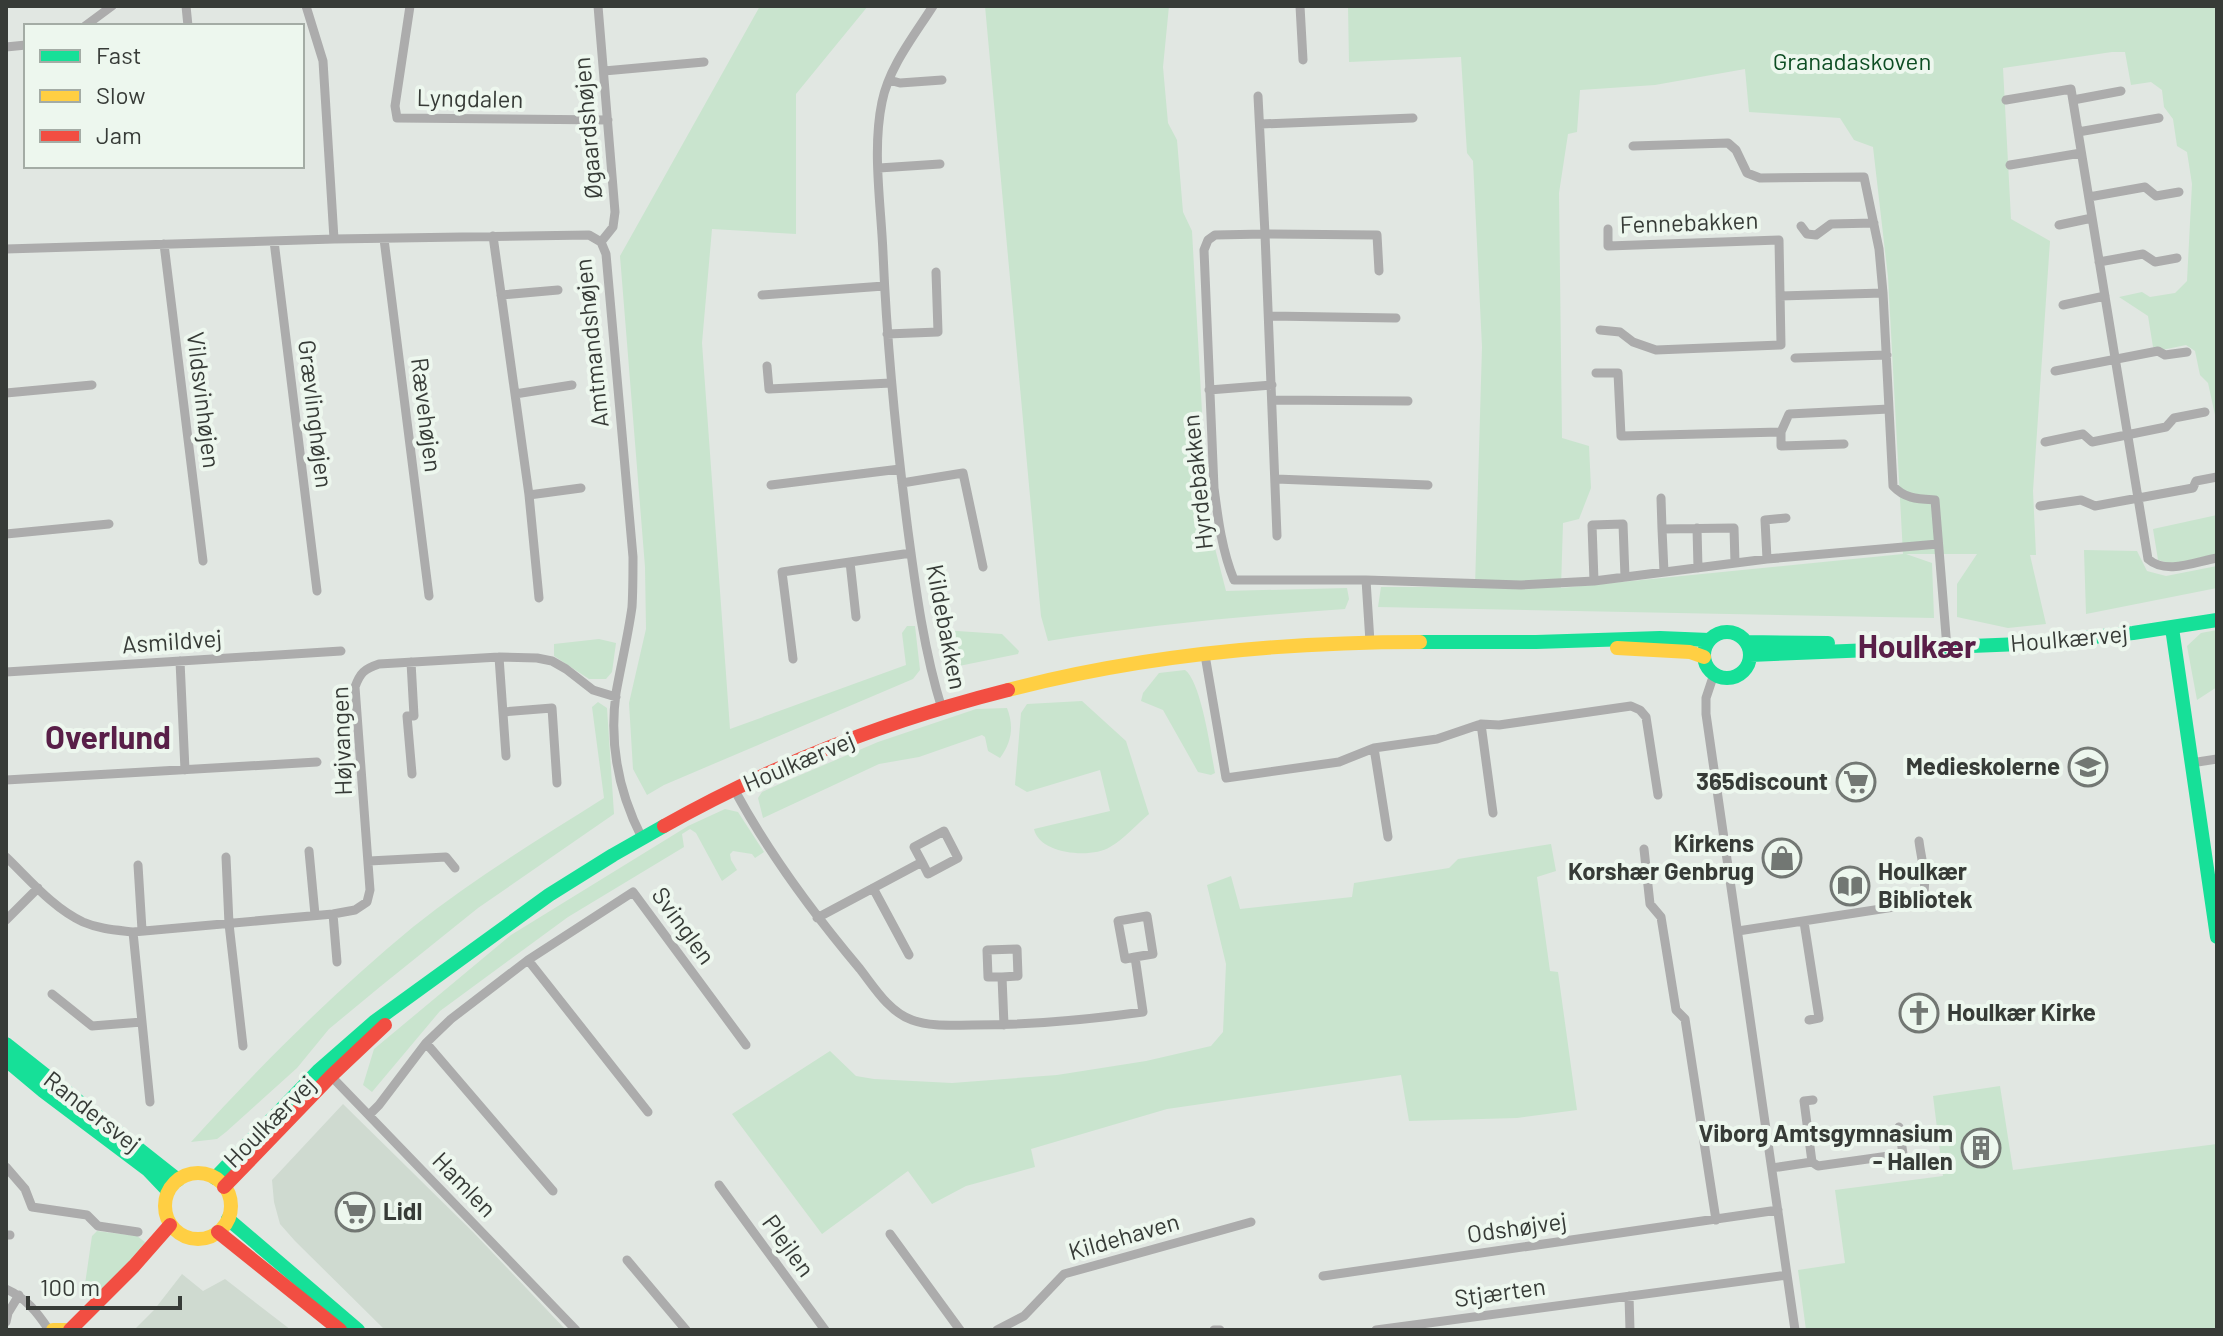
<svg xmlns="http://www.w3.org/2000/svg" width="2223" height="1336" viewBox="0 0 2223 1336" font-family="Barlow,sans-serif">
	<style>
		.built { fill: #cfdad0 }
		.green { fill: #c9e4ce; fill-rule: evenodd }
		.lines { fill: none; stroke-linecap: round; stroke-linejoin: round }
		.street { stroke: #acacac; stroke-width: 9 }
		.fast { stroke: #16e098; stroke-width: 14 }
		.slow { stroke: #ffcf43; stroke-width: 14 }
		.jam { stroke: #f24e42; stroke-width: 14 }
		.labels { text-anchor: middle; stroke-width: 8; stroke-linejoin: round; paint-order: stroke }
		.park-label { font-size: 24px; fill: #0d4d23; stroke: #edf7ee }
		.street-label { font-size: 24px; fill: #373b37; stroke: #edf7ee }
		.poi-label { font-size: 24px; font-weight: bold; fill: #373b37; stroke: #edf7ee; text-anchor: end }
		.district-label { font-size: 32px; font-weight: bold; fill: #591f48; stroke: #edf7ee }
	</style>
	<rect width="100%" height="100%" fill="#e1e7e2"/>
	<path class="built" d="M343,1104L473,1232L566,1330H385L295,1241L280,1224L274,1202L272,1180Z
		M182,1274L203,1291L225,1279L291,1330H134L154,1310Z"/>
	<path class="green" d="M760,6H868L796,94V234L712,229L702,343L730,729L906,665L902,633L907,626H915L920,670L913,679L664,785L647,795L633,769L629,703L646,629L645,567L620,256Z
		M985,6H1169L1163,67L1168,123L1177,140L1183,212L1192,231L1208,521L1226,591L1347,588L1349,599L1345,609C1245,616 1147,625 1048,641L1041,616Z
		M1348,6H2217V424L2208,383L2200,375L2195,351L2186,345L2162,350L2153,347L2148,316L2119,297L2142,292L2150,297L2175,293L2187,281L2192,184L2187,152L2177,146L2173,119L2164,107L2162,90L2151,82L2131,85L2125,52H2112L2003,68L2011,219L2050,241L2033,491L2036,555H2030L2046,624L2008,628L1957,617V584L1977,554H1906L1932,563L1934,618L1378,607L1381,587H1475L1482,347L1473,161L1467,153L1461,57L1349,62ZM1745,69L1749,112L1840,118L1854,140L1873,147L1888,277L1903,554L1561,588L1563,523L1579,519L1591,488L1589,446L1562,438L1559,193L1568,134L1577,132L1580,90L1655,85Z
		M2217,515V554L2172,564L2158,560L2153,529Z
		M2084,550L2137,551L2147,571L2166,576L2217,566V588L2086,614Z
		M942,630L1002,634L1019,651L1018,654L954,667L948,663L940,641Z
		M2217,630V687L2197,700L2187,646L2201,633Z
		M599,639L616,643L612,672L606,679H589L554,656V644Z
		M1185,670C1201,681 1211,752 1215,773L1211,775L1198,772L1163,710L1141,701L1143,693L1159,673Z
		M1082,701L1126,741L1149,814C1137,824 1124,839 1110,847C1091,859 1039,854 1034,829L1110,811L1100,770L1027,792L1015,785L1021,713L1027,704Z
		M598,702L607,708L614,814L478,908L381,986L329,1029L297,1068L226,1132L217,1139L191,1142C262,1064 332,994 413,927C473,879 539,839 604,798L592,707Z
		M1007,708C1014,726 1012,742 1000,758L988,751L985,737L982,735L919,757L879,764L763,818L758,798L762,792L784,782L878,742L976,709Z
		M725,809L738,812L764,852L755,858L752,854L733,851L730,854L731,860L737,870L722,881L696,833L690,829L682,834L684,847L568,917L440,1011L372,1092L363,1085L374,1049L511,935L688,826Z
		M1551,844L1556,871L1537,877L1550,971L1558,972L1577,1110L1517,1118L1409,1121L1401,1075L1167,1109L1031,1149L1035,1167L966,1186L932,1204L908,1171L822,1234L732,1114L830,1051L856,1076L874,1079L952,1083L1057,1075L1146,1061L1211,1046L1223,1032L1226,964L1207,885L1231,876L1240,909L1352,897L1354,883L1449,868L1458,859Z
		M2000,1086L2013,1170L2217,1144V1330H1806L1798,1270L1845,1263L1835,1190L1943,1176L1933,1096Z
		M97,1231L137,1236L145,1242L143,1251L99,1295L90,1296L84,1291L92,1236Z"/>
	<g class="lines">
		<path class="street" d="M186,6L188,26
			M306,6L323,61L334,239
			M410,6L395,106L397,118L608,120
			M598,6L615,212L613,227L601,242
			M933,6C914,36 889,67 882,102C872,150 881,204 883,253C887,346 896,438 908,531C916,591 924,651 942,709
			M1300,6L1303,60
			M85,26L112,6
			M6,47L26,45
			M604,71L704,62
			M889,80L900,83L942,80
			M1258,96L1265,234L1215,235L1208,240L1204,250L1214,488C1218,519 1222,551 1234,580H1366L1370,642
			M2006,100L2071,89L2148,559C2166,575 2195,562 2217,558
			M2073,100L2121,91
			M1261,124L1413,118
			M2078,132L2159,118
			M1633,146L1728,143L1736,150L1747,173L1760,178L1864,177L1879,249L1883,293L1893,486C1905,499 1918,499 1935,500L1947,648
			M2010,165L2081,153
			M879,168L940,164
			M2089,197L2145,187L2156,196L2179,192
			M2059,225L2092,218
			M1801,226L1807,234L1816,235L1831,224L1874,223
			M493,236L529,495L539,598
			M384,239L429,596
			M274,241L317,591
			M164,244L203,561
			M6,249L334,239L589,235L601,242L606,254L633,557C633,574 633,591 632,607C628,636 621,665 616,693C609,744 619,793 642,838
			M2099,262L2143,254L2155,262L2177,258
			M501,295L558,290
			M762,295L884,286
			M1780,296L1883,293
			M2063,305L2105,296
			M1270,316L1396,318
			M1600,330L1620,332L1633,342L1656,350L1781,345L1779,240L1608,246V229
			M887,334L938,332L936,272
			M1795,358L1887,355
			M767,366L769,389L891,383
			M2055,371L2158,351L2165,355L2187,352
			M1596,373H1618L1621,436L1781,432L1789,414L1889,409
			M1209,390L1272,385
			M6,393L92,385
			M515,394L572,385
			M1273,400L1408,401
			M1781,432V446L1844,444
			M2045,442L2083,434L2092,442L2166,427L2174,418L2205,412
			M1276,479L1428,485
			M902,483L963,473L983,567
			M771,485L900,469
			M529,495L581,488
			M1661,498L1662,529
			M2040,506L2081,500L2095,506L2193,488L2196,481L2217,477
			M1697,528L1698,568
			M6,534L109,524
			M1277,536L1265,234L1377,235L1379,271
			M1767,559L1765,520L1786,518
			M850,562L856,617
			M1664,572L1662,529L1734,528L1735,563
			M1366,580L1521,585L1594,581L1767,559L1938,544
			M1594,581L1592,525L1623,524L1625,577
			M1205,655L1226,778L1339,762L1374,748L1437,739L1481,724L1499,725L1631,706L1640,710L1646,717L1658,795
			M499,657L506,756
			M793,659L782,572L911,553
			M180,661L185,770
			M411,662L414,716H407L412,774
			M6,672L341,651
			M1714,674L1706,698V714L1795,1330
			M503,712L552,708L557,783
			M1481,724L1493,813
			M1374,748L1388,837
			M2191,763L2217,759
			M6,780L317,762
			M734,789C769,854 812,912 860,969C874,987 889,1012 912,1020C931,1027 952,1025 972,1025C1030,1025 1086,1020 1143,1012L1135,957L1125,959L1118,921L1147,916L1153,954L1135,957
			M1644,849L1650,904L1661,917L1676,1010L1685,1019L1716,1220
			M309,851L315,915
			M6,857C30,880 53,908 83,922C99,929 116,930 133,932L333,914L355,910L367,902L370,890L355,687C360,673 364,669 379,664L499,657L537,658L552,661L566,669L593,690L616,697
			M226,857L229,924L243,1046
			M369,861L446,857L455,868
			M138,865L142,930
			M873,888L909,955
			M333,914L337,962
			M817,918L922,862L928,874L958,858L944,831L914,847L922,862
			M6,920L38,888
			M1804,922L1819,1018L1809,1020
			M1738,931L1920,903C1930,887 1921,859 1919,841
			M133,932L150,1102
			M528,960L648,1112
			M1002,977H988L987,950L1017,949L1018,976L1002,977L1004,1025
			M52,994L92,1026L142,1022
			M426,1043L553,1191
			M328,1073L576,1330
			M369,1115L379,1105L426,1043L451,1019L528,960L633,892L746,1045
			M1812,1162L1818,1166L1903,1154L1899,1127
			M6,1167L25,1189L32,1207L87,1215L98,1226L138,1232
			M1772,1168L1812,1162L1804,1101L1813,1100
			M719,1185L825,1330
			M890,1234L960,1330
			M6,1235H10
			M627,1260L686,1330
			M1323,1276L1778,1210
			M6,1289C26,1298 37,1312 49,1330
			M1629,1296L1630,1330
			M6,1322L8,1313L19,1295
			M997,1330L1024,1316L1064,1274L1251,1222
			M1214,1330H1220
			M1376,1330L1787,1275"/>
		<path class="fast" d="M2172,628L2217,937
			M1704 655a23 23 0 1 1 46 0a23 23 0 1 1-46 0Z
			M1420,642H1536L1660,638L1709,640
			M1746,642L1828,643
			M1750,655L2021,644L2133,633L2217,620
			M6,1044L178,1180
			M6,1060L43,1091L148,1170L168,1191
			M215,1178L318,1071L374,1022L549,895L613,855L664,826
			M228,1219L358,1330"/>
		<path class="slow" d="M1617,648L1690,652L1704,657
			M1008,690C1142,655 1282,642 1420,642
			M165 1206a33 33 0 1 1 66 0a33 33 0 1 1-66 0Z
			M53,1330H65"/>
		<path class="jam" d="M664,826C772,765 889,720 1008,690
			M224,1187L331,1076L385,1025
			M218,1232L340,1330
			M70,1330L134,1266L170,1225"/>
	</g>
	<defs>
		<symbol id="school-ring" viewBox="-11 -11 22 22"><circle r="9.5" fill="#edf7ee" stroke="#727773" stroke-width="1.5"/><path d="M0-5L7-2L0 1L-7-2ZM-4 1L0 2.5L4 1V4Q0 6-4 4Z" fill="#727773"/></symbol>
		<symbol id="supermarket-ring" viewBox="-11 -11 22 22"><circle r="9.5" fill="#edf7ee" stroke="#727773" stroke-width="1.5"/><path d="M-6-5.5h2.5l.6 2H6L4.5 2H-2.5L-4.4-4H-6ZM-1.5 3.2a1.3 1.3 0 1 0 .1 0ZM3 3.2a1.3 1.3 0 1 0 .1 0Z" fill="#727773"/></symbol>
		<symbol id="shop-ring" viewBox="-11 -11 22 22"><circle r="9.5" fill="#edf7ee" stroke="#727773" stroke-width="1.5"/><path d="M-5-2.5h2.3a2.7 3.5 0 0 1 5.4 0H5L5.5 6h-11ZM-1.5-2.5h3a1.5 2.3 0 0 0-3 0Z" fill="#727773"/></symbol>
		<symbol id="library-ring" viewBox="-11 -11 22 22"><circle r="9.5" fill="#edf7ee" stroke="#727773" stroke-width="1.5"/><path d="M-6-4Q-3-5.5-.7-3.5V5Q-3 3-6 4ZM6-4Q3-5.5 .7-3.5V5Q3 3 6 4Z" fill="#727773"/></symbol>
		<symbol id="church-ring" viewBox="-11 -11 22 22"><circle r="9.5" fill="#edf7ee" stroke="#727773" stroke-width="1.5"/><path d="M-1.2-6h2.4v3.5h3.3v2.4h-3.3V6h-2.4V-.1h-3.3v-2.4h3.3Z" fill="#727773"/></symbol>
		<symbol id="building-ring" viewBox="-11 -11 22 22"><circle r="9.5" fill="#edf7ee" stroke="#727773" stroke-width="1.5"/><path d="M-4-6H4V6H1V3H-1V6H-4ZM-2.5-4.3h1.7v1.8h-1.7ZM.8-4.3h1.7v1.8H.8ZM-2.5-1h1.7V.8h-1.7ZM.8-1h1.7V.8H.8Z" fill="#727773"/></symbol>
	</defs>
	<g fill-rule="evenodd">
		<use href="#school-ring" x="2066" y="745" width="44" height="44"/>
		<use href="#supermarket-ring" x="1834" y="760" width="44" height="44"/>
		<use href="#shop-ring" x="1760" y="836" width="44" height="44"/>
		<use href="#library-ring" x="1828" y="864" width="44" height="44"/>
		<use href="#church-ring" x="1897" y="991" width="44" height="44"/>
		<use href="#building-ring" x="1959" y="1126" width="44" height="44"/>
		<use href="#supermarket-ring" x="333" y="1190" width="44" height="44"/>
	</g>
	<g class="labels">
		<g class="park-label">
			<text x="1852" y="70">Granadaskoven</text>
		</g>
		<g class="street-label">
			<text transform="translate(470 99) rotate(1)" y="8">Lyngdalen</text>
			<text transform="translate(588 128) rotate(-95)" y="8">Øgaardshøjen</text>
			<text transform="translate(1689 223) rotate(-2)" y="8">Fennebakken</text>
			<text transform="translate(592 343) rotate(-96)" y="8">Amtmandshøjen</text>
			<text transform="translate(203 400) rotate(83)" y="8">Vildsvinhøjen</text>
			<text transform="translate(315 414) rotate(83)" y="8">Grævlinghøjen</text>
			<text transform="translate(426 415) rotate(83)" y="8">Rævehøjen</text>
			<text transform="translate(1198 482) rotate(-96)" y="8">Hyrdebakken</text>
			<text transform="translate(946 627) rotate(79)" y="8">Kildebakken</text>
			<text transform="translate(2069 639) rotate(-5)" y="8">Houlkærvej</text>
			<text transform="translate(172 642) rotate(-4)" y="8">Asmildvej</text>
			<text transform="translate(342 741) rotate(-92)" y="8">Højvangen</text>
			<text transform="translate(799 762) rotate(-23)" y="8">Houlkærvej</text>
			<text transform="translate(683 926) rotate(54)" y="8">Svinglen</text>
			<text transform="translate(92 1112) rotate(38)" y="8">Randersvej</text>
			<text transform="translate(270 1122) rotate(-45)" y="8">Houlkærvej</text>
			<text transform="translate(464 1185) rotate(46)" y="8">Hamlen</text>
			<text transform="translate(1517 1228) rotate(-8)" y="8">Odshøjvej</text>
			<text transform="translate(1124 1237) rotate(-16)" y="8">Kildehaven</text>
			<text transform="translate(788 1246) rotate(54)" y="8">Plejlen</text>
			<text transform="translate(1500 1293) rotate(-8)" y="8">Stjærten</text>
		</g>
		<g class="poi-label">
			<text x="2060" y="775">Medieskolerne</text>
			<text x="1828" y="790">365discount</text>
			<text x="1754" y="852">Kirkens<tspan x="1754" dy="28">Korshær Genbrug</tspan></text>
			<text x="1878" y="880" text-anchor="start">Houlkær<tspan x="1878" dy="28">Bibliotek</tspan></text>
			<text x="1947" y="1021" text-anchor="start">Houlkær Kirke</text>
			<text x="1953" y="1142">Viborg Amtsgymnasium<tspan x="1953" dy="28">- Hallen</tspan></text>
			<text x="383" y="1220" text-anchor="start">Lidl</text>
		</g>
		<g class="district-label">
			<text x="1917" y="658">Houlkær</text>
			<text x="108" y="749">Overlund</text>
		</g>
	</g>
	<rect width="2223" height="1336" fill="none" stroke="#373b37" stroke-width="16"/>
	<rect x="24" y="24" width="280" height="144" fill="#edf7ee" stroke="#a4aca5" stroke-width="2"/>
	<rect x="40" y="50" width="40" height="12" fill="#16e098" stroke="#a4aca5" stroke-width="2"/>
	<text x="96" y="64" font-size="24" fill="#373b37">Fast</text>
	<rect x="40" y="90" width="40" height="12" fill="#ffcf43" stroke="#a4aca5" stroke-width="2"/>
	<text x="96" y="104" font-size="24" fill="#373b37">Slow</text>
	<rect x="40" y="130" width="40" height="12" fill="#f24e42" stroke="#a4aca5" stroke-width="2"/>
	<text x="96" y="144" font-size="24" fill="#373b37">Jam</text>
	<path d="M28 1296v12h152v-12" fill="none" stroke="#373b37" stroke-width="4"/>
	<text x="40" y="1296" font-size="24" fill="#373b37" stroke="#edf7ee" stroke-width="6" paint-order="stroke">100 m</text>
</svg>
